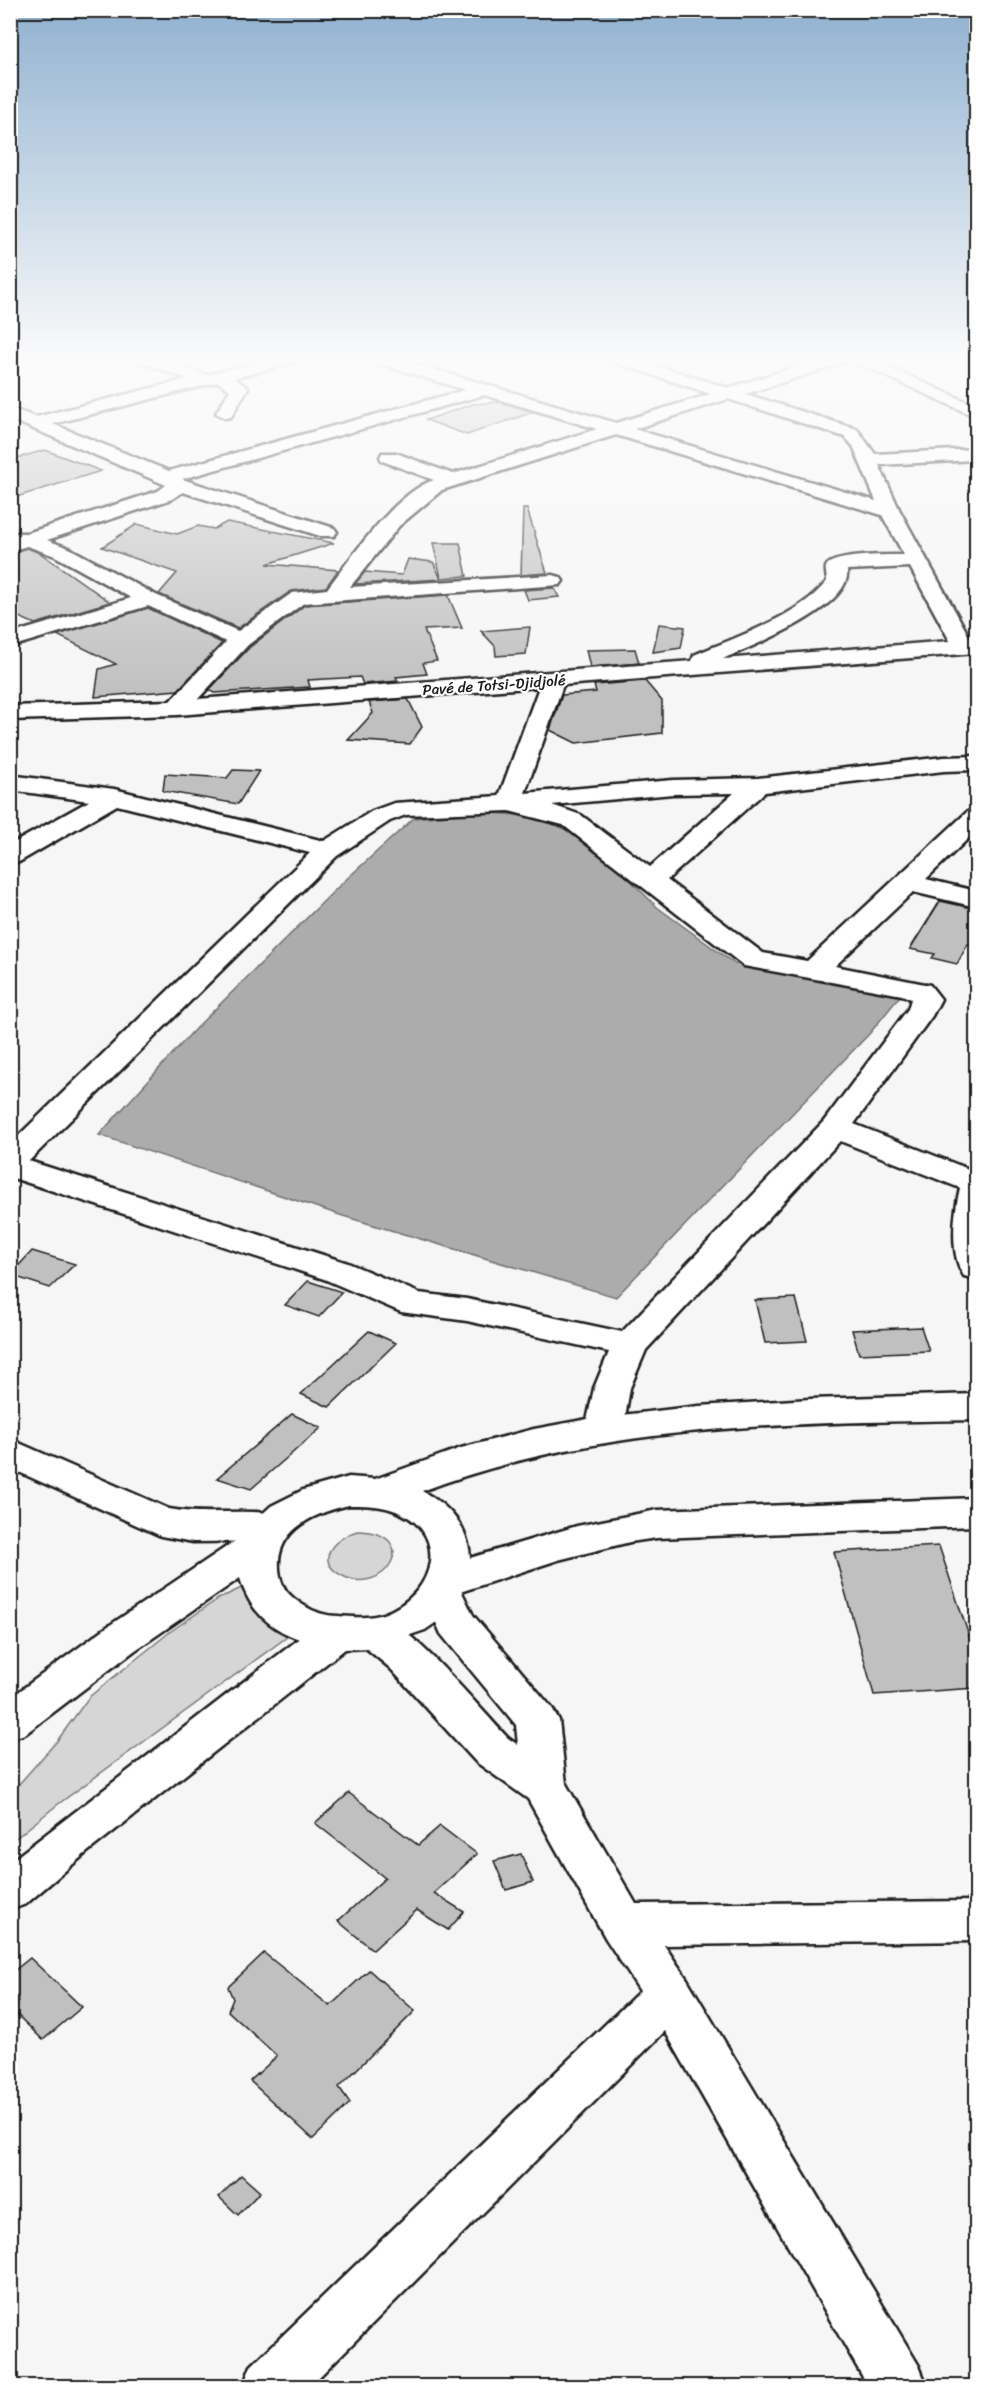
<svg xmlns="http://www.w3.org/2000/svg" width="987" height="2397" viewBox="0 0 987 2397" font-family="Sriracha,sans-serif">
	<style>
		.green { fill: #d6d6d6; stroke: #797979; stroke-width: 1.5 }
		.water { fill: #acacac; stroke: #727272; stroke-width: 1.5 }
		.building { fill: #c0c0c0; stroke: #1c1c1c; stroke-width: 1.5 }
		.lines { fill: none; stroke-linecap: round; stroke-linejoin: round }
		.minor-casing { stroke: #1c1c1c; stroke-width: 5 }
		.major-casing { stroke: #1c1c1c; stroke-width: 5 }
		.minor { fill: #fff; fill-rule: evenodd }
		.major { fill: #fff; fill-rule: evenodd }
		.labels { text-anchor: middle; stroke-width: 4.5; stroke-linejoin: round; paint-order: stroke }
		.far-street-label { font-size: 15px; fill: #1c1c1c; stroke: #fff }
	</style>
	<rect width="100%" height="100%" fill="#f6f6f6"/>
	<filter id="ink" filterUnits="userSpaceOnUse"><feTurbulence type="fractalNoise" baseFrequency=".0167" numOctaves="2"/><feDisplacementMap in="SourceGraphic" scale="12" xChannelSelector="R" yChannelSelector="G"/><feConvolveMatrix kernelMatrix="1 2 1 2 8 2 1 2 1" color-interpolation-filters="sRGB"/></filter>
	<g filter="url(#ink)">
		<path class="green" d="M357,1531C426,1532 384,1600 341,1575C312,1559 337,1537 357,1531Z
			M252,1583L298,1629L57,1805L11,1842V1793L57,1741L89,1697L171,1631L218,1599Z"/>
		<path class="water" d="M483,812L541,817L580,837L613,863L657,907L735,964L883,988L900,996L870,1033L616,1297L343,1216L99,1135L194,1030L341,884L414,818Z"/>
		<path class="building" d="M500,402L533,412L467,435L426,420L473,404Z
			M45,450L101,471L10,499V460Z
			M523,509H527L547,573L521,575Z
			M227,522L334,543L267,564L338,570L326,587L291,591L238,628L159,594L177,573L102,547L137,524L177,534L198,526L214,529Z
			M433,543H460L467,576L441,578Z
			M27,548L40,553L110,602L35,624L10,613V553Z
			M408,559L433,562L441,579L355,584L365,572L402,575Z
			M554,588L559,597L528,600L524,590Z
			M448,595L462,628L424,630L437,661L423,663L427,674L396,677L398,681L363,684L360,677L308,680L310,687L214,693L209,690L250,647L305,605Z
			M148,608L222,643L178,690L95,697L99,669L116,664L57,635Z
			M659,624L685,627L681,648L653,652Z
			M530,627L526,654L496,656L495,646L481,631Z
			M635,649L639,663L590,667L586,650Z
			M645,681L662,701V733L576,743L550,730L562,695L596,692L594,685Z
			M408,699L422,727L410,744L348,740L373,713L369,702Z
			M233,770L259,771L238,804L163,791L165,774L227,778Z
			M940,901L976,909V946L968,944L957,964L932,958L935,954L910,949Z
			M32,1251L75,1264L50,1288L10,1275Z
			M308,1281L342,1292L319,1317L285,1305Z
			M796,1298L807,1341L765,1343L755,1300Z
			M921,1327L929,1351L859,1354L852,1330Z
			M369,1331L396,1343L329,1407L301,1394Z
			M292,1414L321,1428L251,1489L217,1478Z
			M939,1546L976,1657V1688L874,1695L834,1552Z
			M349,1793L418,1845L440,1826L477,1854L434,1893L464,1912L448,1930L417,1910L373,1950L338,1921L385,1878L315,1823Z
			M521,1854L533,1882L506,1890L494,1861Z
			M264,1953L330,2006L369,1970L415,2011L339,2087L350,2103L313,2139L250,2081L277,2056L228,2011L233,1999L228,1987Z
			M30,1958L82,2007L43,2040L10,2008V1974Z
			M241,2175L260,2192L238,2215L219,2197Z"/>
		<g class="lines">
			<defs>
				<path id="minor" d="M133,357H157L207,375L278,357H306L304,360L234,378L248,388L231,417L225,418L216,413L230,390L218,382L53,424L169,471L465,390L368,360L366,357H392L616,423L711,394L607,360L605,357H630L728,388L828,357H853L851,360L746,394L857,429L875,454L976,449V460L879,465L900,511L971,640L976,639V653L563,685L525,793L673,780L758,778L944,757L976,756V770L944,771L765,792L667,880L763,953L807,961L967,812L976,809V831L926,879L976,891V907L913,892L835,966L930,985L941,999L932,1016L854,1124L976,1172V1279L964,1276C949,1253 954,1213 960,1188L840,1141L646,1350L630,1388L623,1430L617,1439L604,1443L591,1439L585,1430L594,1388L609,1352L467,1321L401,1312L324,1279L10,1177V1144L310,853L117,805L19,862L10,864V845L89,801L10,790V775L114,789L324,841L372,811L394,803L499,796L539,687L177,715L10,720V706L170,701L226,642L148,606L10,647V634L131,598L55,556L27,546L10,551L13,533H27L158,491L166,485L10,419V408L36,417L188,379L135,360ZM484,395L597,429L453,474L396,453H382L380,457L382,461L434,480C396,492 351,558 327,589L292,593L238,631L156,595L69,548L47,540L172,499L183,492L320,536H334L337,532L334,528L182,479ZM728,399L845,437L853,446L876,501L634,429ZM616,435L882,515L904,555C891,555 829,554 826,567C825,570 827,577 827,581C800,616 734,638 694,655L692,661L198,699L248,645L304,603L560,585L563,581L560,577L553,575L350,587L399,526L442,490ZM910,567L950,641L723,659C752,646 853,607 847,570ZM734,793L650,867L581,815L552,805L673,794ZM509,811L563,825L744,966L902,995L911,999L908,1009L824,1121L622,1332L467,1299L419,1293L348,1263L29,1161L337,856L390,821L406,815Z
					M10,1439L169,1509C208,1517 250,1506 287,1517L293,1527L287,1537L273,1541L193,1542L161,1536L10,1468Z
					M442,1576L456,1580L473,1615L552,1708L559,1720L566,1784L636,1904L976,1901V1941L664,1945L687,1979L919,2366L927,2386H868L665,2031L310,2386H243L251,2366L640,1991L606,1939L528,1799L476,1762L390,1668L360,1643L354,1632L360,1621C371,1618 377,1616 387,1620C416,1632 482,1711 508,1738L518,1745L516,1725L441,1634L422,1591L428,1580Z"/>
				<path id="major" d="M845,357H867L976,406V417Z
					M976,1394V1420C789,1423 598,1424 422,1491C448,1505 469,1527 470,1558L577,1526L657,1510L976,1498V1526L657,1538L630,1542L558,1560L460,1592L441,1619L425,1630L372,1648L345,1649L86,1853L26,1904L10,1910V1862L299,1639C269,1628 249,1610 240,1578L134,1651L25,1734L10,1739V1698L104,1629L247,1533L259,1517L271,1506L303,1490L349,1477L375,1479L461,1448L534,1429L588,1419L699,1406L810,1399ZM349,1505C362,1505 377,1505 390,1509C452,1528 437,1595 383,1614C368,1619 353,1617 338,1616C325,1616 314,1612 303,1605C289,1596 280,1587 279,1569C276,1529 315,1513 349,1505Z"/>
			</defs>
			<use href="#minor" class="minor-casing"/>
			<use href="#major" class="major-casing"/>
			<use href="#minor" class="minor"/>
			<use href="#major" class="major"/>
		</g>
	</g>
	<linearGradient id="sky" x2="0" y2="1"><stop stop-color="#90b1d0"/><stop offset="0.52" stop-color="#fbfbfb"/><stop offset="1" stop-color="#fbfbfb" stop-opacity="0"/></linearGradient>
	<rect width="987" height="693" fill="url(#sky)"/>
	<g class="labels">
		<g class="far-street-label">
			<text transform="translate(494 685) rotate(-4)" y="5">Pavé de Totsi-Djidjolé</text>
		</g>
	</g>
	<rect width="987" height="2397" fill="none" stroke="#fff" stroke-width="36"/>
	<rect x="18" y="18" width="951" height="2361" fill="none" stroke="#1c1c1c" stroke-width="2" filter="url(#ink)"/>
</svg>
